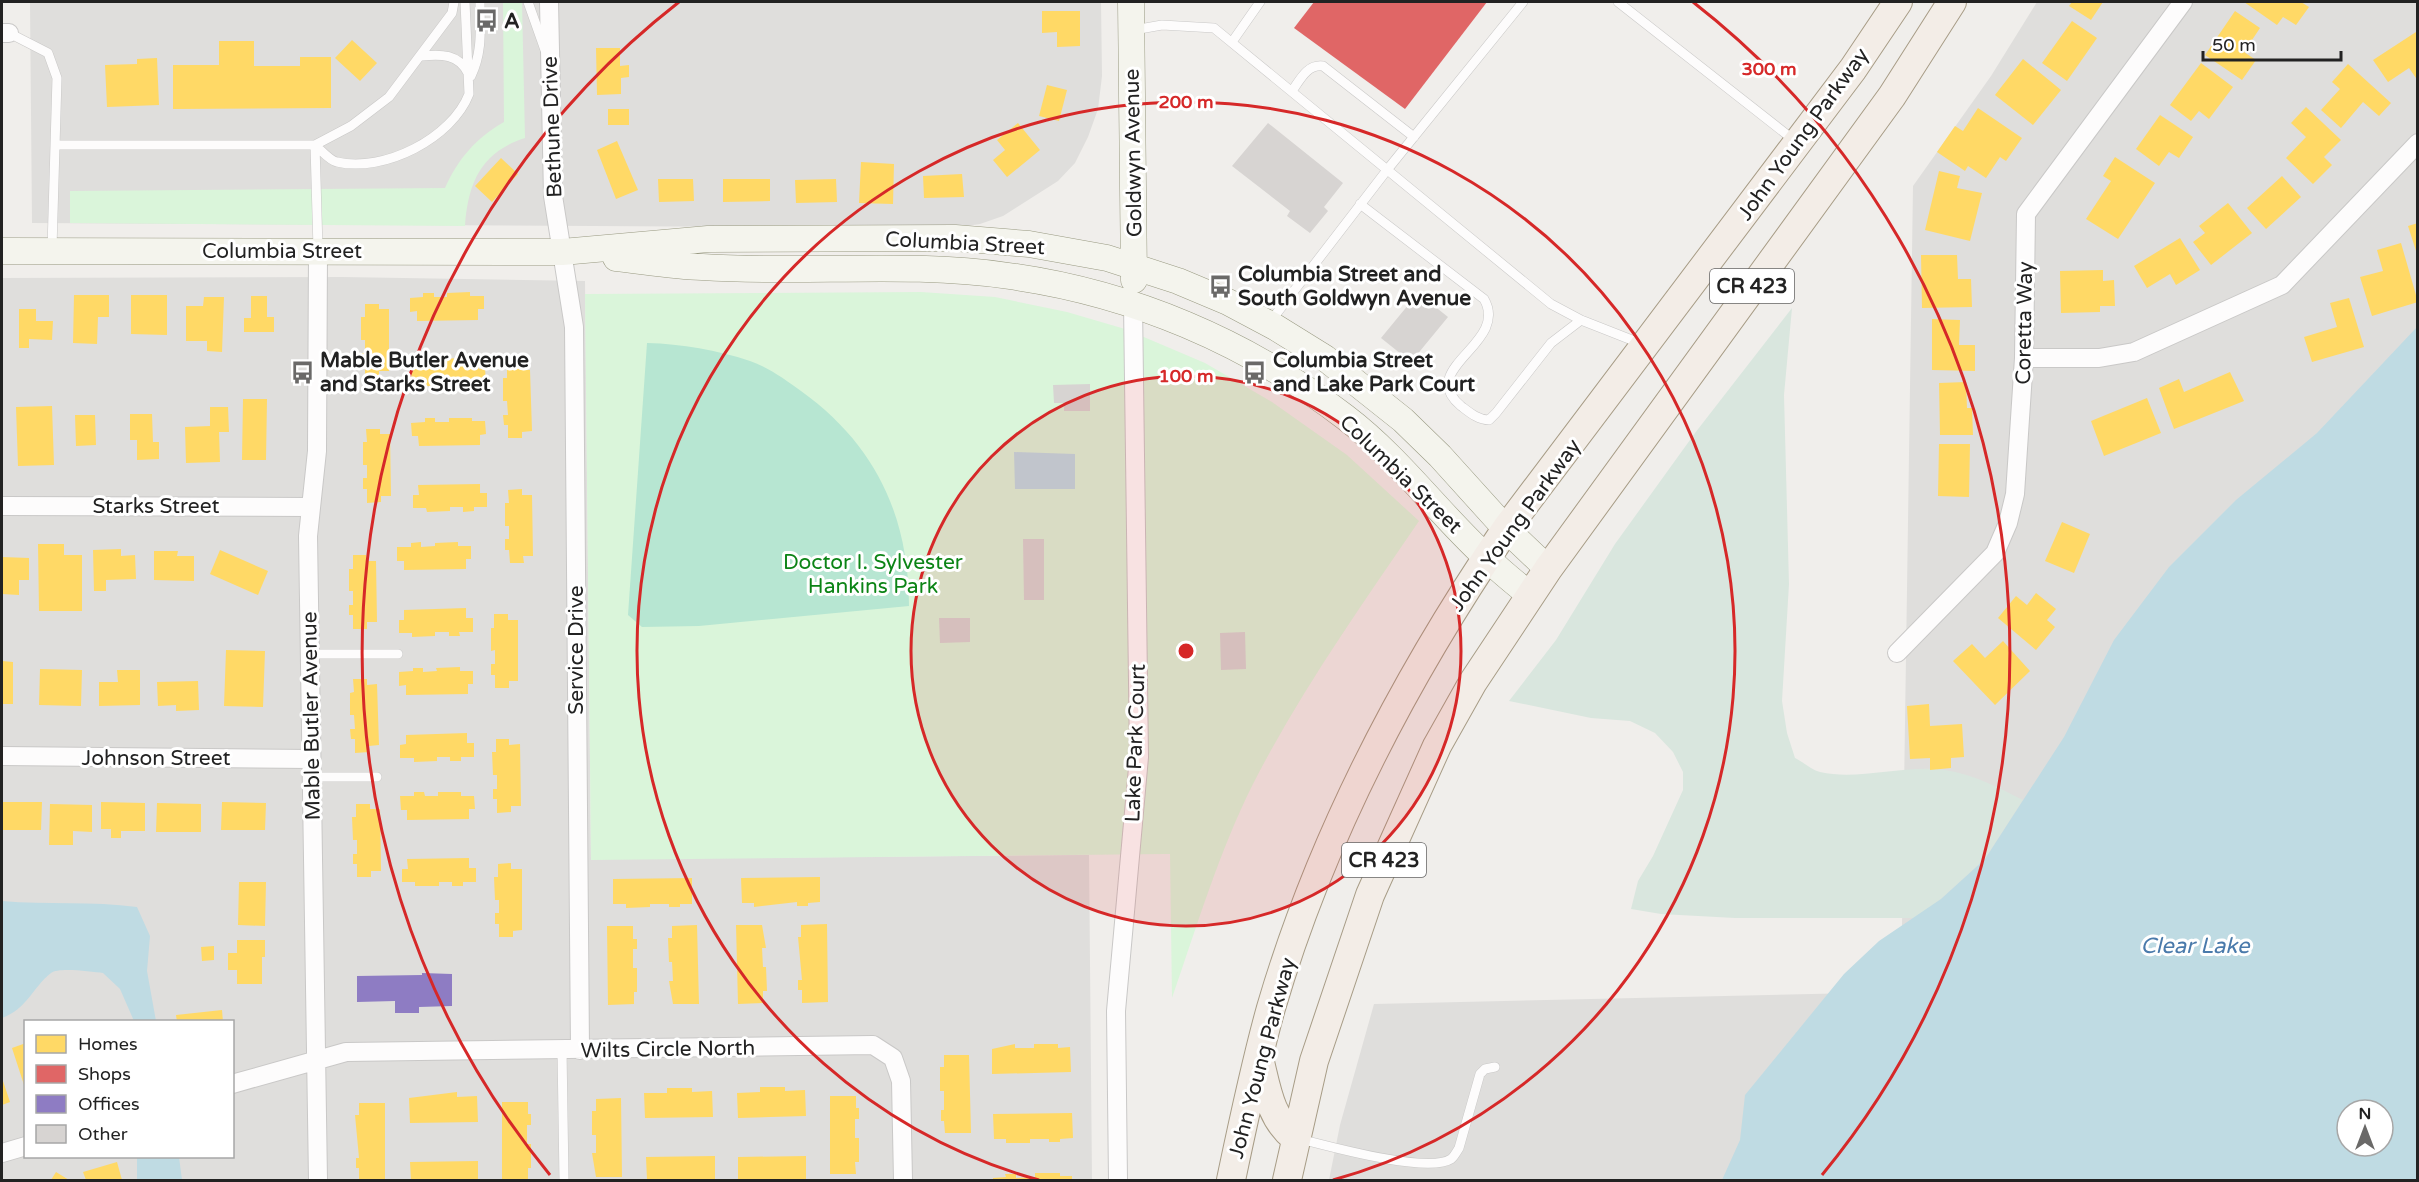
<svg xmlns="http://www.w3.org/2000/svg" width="2419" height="1182" viewBox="0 0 2419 1182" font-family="'Varela Round',sans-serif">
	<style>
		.residential { fill: #dfdedc; fill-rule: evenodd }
		.wetland { fill: #d9e6de }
		.park { fill: #daf5da }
		.pitch { fill: #b7e6d2 }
		.water { fill: #bfdbe3; fill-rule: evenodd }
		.homes { fill: #ffd966 }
		.shops { fill: #e06666 }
		.offices { fill: #8e7cc3 }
		.building { fill: #d7d4d2 }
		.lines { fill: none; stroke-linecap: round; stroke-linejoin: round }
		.lane-casing { stroke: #c9c8c7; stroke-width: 10 }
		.street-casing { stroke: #c9c8c7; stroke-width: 20 }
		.secondary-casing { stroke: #999a82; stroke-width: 27 }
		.primary-casing { stroke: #a79c86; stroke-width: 30 }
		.lane { stroke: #fdfcfc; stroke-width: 9 }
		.street { stroke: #fdfcfc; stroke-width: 18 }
		.secondary { stroke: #f4f4ed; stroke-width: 26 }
		.primary { stroke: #f3ede7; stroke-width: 28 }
		.ring { fill: none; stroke: #d62828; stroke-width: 3 }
		.labels { text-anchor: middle; stroke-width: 6; stroke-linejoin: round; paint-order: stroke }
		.shield { fill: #fff; stroke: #646464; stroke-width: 1.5 }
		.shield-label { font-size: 20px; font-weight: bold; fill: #222 }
		.poi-label { font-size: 21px; font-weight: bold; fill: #222; stroke: #fff; text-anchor: start }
		.street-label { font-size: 21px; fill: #222; stroke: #fff }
		.park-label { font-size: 21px; fill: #0c8416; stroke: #fff }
		.water-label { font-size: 22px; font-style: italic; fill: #4a7aab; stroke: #fff }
		.centre { fill: #d62828; stroke: #fff; stroke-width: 3 }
		.ring-label { font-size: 18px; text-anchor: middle; font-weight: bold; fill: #d62828; stroke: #fff; stroke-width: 6; stroke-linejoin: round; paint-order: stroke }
	</style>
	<rect width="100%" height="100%" fill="#f0eeeb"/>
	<path class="residential" d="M30,2H1101L1102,76L1098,109L1088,137L1075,163L1058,181L1003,216L980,224L953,228L32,223Z
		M2037,2H2417V1180H1329L1340,1125L1374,1004L1901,992L1913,186L1991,76ZM2347,1110H2383V1146H2347Z
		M342,277L585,281L591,859L1089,855L1092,1180H2V278ZM26,1022H232V1156H26Z"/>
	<path class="wetland" d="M1792,308L1784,395L1789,584L1782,701L1787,733L1795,758C1803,762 1812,770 1820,772C1859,781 1904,764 1945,770C1973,774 1999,788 2023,800L1985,859L1941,899L1916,918H1735L1661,914L1631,909L1638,881L1653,856L1683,790V772L1673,752L1655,733L1630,721L1591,718L1509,701L1556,640L1615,544L1695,433Z"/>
	<path class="park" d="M503,2H522L525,138C481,152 468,183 465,226L70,223V191L445,188C458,159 476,138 504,122Z
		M921,292L995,297L1067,312L1125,329L1205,363L1272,402L1347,455L1419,521C1361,606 1300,692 1253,784C1219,852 1197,926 1172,998L1170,854L591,860L585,294Z"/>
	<path class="pitch" d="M647,343C682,344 717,350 750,361C768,367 786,380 801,391C875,444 909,516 909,606L699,626L642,627L628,615Z"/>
	<path class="water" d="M2417,327V1180H1722L1740,1140L1745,1095L1844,974L1879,941L1941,899L1985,859L2064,737L2114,640L2169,567L2236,500L2317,433ZM2347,1110H2383V1146H2347Z
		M1014,452L1075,454V489H1015Z
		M2,901C47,905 92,901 137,907L150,936L147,971L156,1021H134L120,989L103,973C92,972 59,967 51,973C33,987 27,1009 2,1018Z
		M137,1157H179L182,1180H137Z"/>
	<path class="homes" d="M2072,2H2103L2091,20L2069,6Z
		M2244,2H2301L2309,7L2296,25L2283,17L2277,25Z
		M1042,11H1080V46L1057,47V32L1042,33Z
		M2235,11L2260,28L2244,52L2256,60L2242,80L2205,55Z
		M2072,21L2097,38L2067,81L2042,63Z
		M2416,32L2418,76L2416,78L2409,68L2388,82L2373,60Z
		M352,40L377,63L360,81L335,58Z
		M219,41H254V66H300V57H331V108L173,109V65H219Z
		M596,48H620V66L629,65V77L621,78V94L597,95Z
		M157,58L159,105L107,107L105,65L137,64V59Z
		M2023,59L2061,90L2033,125L1995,95Z
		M2201,63L2233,87L2209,119L2199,111L2191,121L2170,105Z
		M2348,64L2391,103L2379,116L2363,102L2341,128L2321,110L2340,89L2332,82Z
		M1047,85L1067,90L1059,121L1039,116Z
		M2306,107L2341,140L2324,157L2332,165L2313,184L2286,158L2306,137L2291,123Z
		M1978,108L2022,138L2006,161L2000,157L1986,178L1968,166L1965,171L1937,152L1955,126L1963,131Z
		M608,109H629V125H608Z
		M2160,115L2193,137L2179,158L2169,152L2159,166L2136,149Z
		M1018,123L1040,150L1007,177L993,160L1005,150L997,140Z
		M617,141L638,190L616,199L597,150Z
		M2115,157L2155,183L2118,239L2086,219L2111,181L2103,176Z
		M501,158L518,174L492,202L475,186Z
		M861,162L894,164L893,204L859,203Z
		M1939,171L1960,176L1957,188L1982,193L1970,241L1925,230Z
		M962,174L964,197L924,198L923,176Z
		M2282,176L2301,197L2266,229L2247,208Z
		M658,179H693L694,201L659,202Z
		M723,179H770V201L723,202Z
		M836,179L837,202L796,203L795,180Z
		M2228,203L2252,233L2211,265L2193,242L2205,233L2199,226Z
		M2418,223V254H2417L2408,226Z
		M2180,238L2200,270L2176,285L2170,274L2147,288L2134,266Z
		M2401,243L2418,302L2372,316L2360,277L2383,271L2377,250Z
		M1921,255H1957L1958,279H1971L1972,307L1922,308Z
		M2103,270V281L2114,280L2115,306H2100V312L2061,313L2060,271Z
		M470,292V296H484V309H478V320L417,321V311L410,312V298L423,297V293H434V297H447V293Z
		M74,295H109V317H98L97,344L73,343Z
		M131,295H167V335L131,334Z
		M251,296H267V317H274V332H244V318H251Z
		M204,297H224L222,352L207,351V341H186V306H203Z
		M2349,298L2364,347L2312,362L2304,337L2337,327L2330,303Z
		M365,304H379V309H389V371H379V377H365V364H361V353H365V340H361V317H365Z
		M19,309H36V321H53L52,340L29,339V348H19Z
		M1932,319L1960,320L1959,345H1975V371L1932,370Z
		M479,358V369L485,368L486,382H472V386H462V382H448V386H425V383H412L411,369H417V359Z
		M520,364V370H530L532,431L522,432V438H508V425H504L503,415H508L507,401H503V378H507V365Z
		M2230,372L2244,401L2174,429L2159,388L2179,379L2184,392Z
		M1966,382L1967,408H1972L1973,435H1940L1939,383Z
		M2147,398L2161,433L2104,456L2091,421Z
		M243,399H267L266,460H242Z
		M52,406L54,465L18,466L16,407Z
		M210,407H228L229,432H219L220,462L186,463L185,427L210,426Z
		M130,414H152L153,442H159V459L137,460V440H130Z
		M75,415H95L96,445L76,446Z
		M425,418H435V422H449V418H472V421H485L486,434L480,435V445L419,446L418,436H412L411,423L425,422Z
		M366,429H380V434H390L391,496H381V502L367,503V489H363V478H367V465H363V442H367Z
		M1939,444H1970L1969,497L1938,496Z
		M480,484V493H487V507H474V511L463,512V507H450V511L427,512L426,508H413V495H419L418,485Z
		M522,489V495H532L533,556H523L524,563H510L509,550H505V539H509V526H505V503H509L508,490Z
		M2062,522L2090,534L2074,573L2045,561Z
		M421,542V547L435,546V543L458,542V546H471V559H466V569L404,570V561H397V547H411V543Z
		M38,544H64V555H82V611H39Z
		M121,549V556L135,555L136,579L106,580V591H94L93,550Z
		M220,550L268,571L258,595L210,574Z
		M154,551H178L177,556H194V581L154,580Z
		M353,555H366V561H376L377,622H367V629H353V615H349V605H353V591H349V569H353Z
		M2,557L29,558V580H19V595L2,594Z
		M2036,593L2056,609L2047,620L2055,627L2036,650L1998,618L2016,596L2027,605Z
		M466,608V618H473V632H459L460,636H449V632H435V636L412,637V633H399V620H404V610Z
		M494,614H508V620H518V681H509V688H495V675H491V664H495V650L491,651V628H494Z
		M2003,641L2030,671L1995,705L1953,661L1972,644L1985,658Z
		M226,650L265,651L263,707L224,706Z
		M2,661L13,662V704H2Z
		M460,667V671H473V684H468V694L406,695V685L399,686V672L413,671V668H423V672L437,671L436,668Z
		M40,669L82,670L81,706L39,705Z
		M117,670H140V705L99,706V682H118Z
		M353,679H367V685L377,684L379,745L369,746V752L355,753V739H351L350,729H355L354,715H350V693L354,692Z
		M198,681L199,710L176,711V705L158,706L157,682Z
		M1929,704L1930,726L1962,724L1964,757L1951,758V768L1930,770V758L1910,759L1907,706Z
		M467,733V743H474V757H461V761H450V757H437V761L414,762V758H400V745L406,744V735Z
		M496,739H509V745L520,744L521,806H511V812L497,813V799H493V789H497V775H493L492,752H496Z
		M414,792H424L425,796H438V792H461V796H474L475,809H469V819L407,820V810H401L400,796H414Z
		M2,802H42L41,830H2Z
		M101,802L145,803V831H121V838H111V829H101Z
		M222,802L266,803L265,830H221Z
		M157,803L201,804V832H156Z
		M50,804L92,805V832L73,831V845H49Z
		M356,804H370V809H380L381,871H371V877H357V864H353V854H357V840H353L352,817H356Z
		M469,858V868H476V882H463V886H452V882H439V886H415V882H402V869H408L407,859Z
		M511,863V869H522V930L513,931V937H499V924H495V913H499V900H495L494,877H498V864Z
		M820,877V902L808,903V906H797V902L754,907V903H742L741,878Z
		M692,878V904H680V907H669V904H650V907L626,908V904H613V879Z
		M239,882H266L265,926L238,925Z
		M827,924L828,1002L802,1003V990H798V980H802L798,937H801V925Z
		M697,925L699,1004H673L669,981H673L672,962H669L668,938H672V926Z
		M736,925H762L766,948H762L763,967H766L767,991H763V1003L738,1004Z
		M607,926H633V939H637V949H633V968H637V992H634V1004L608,1005Z
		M237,940H265V957H262V984H237V970H228V953H237Z
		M214,946V960L202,961L201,947Z
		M222,1010L223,1022H177L176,1015Z
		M26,1043V1088H25L12,1048Z
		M1015,1044V1048H1034V1044H1058V1048L1070,1047L1071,1072L992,1074V1049Z
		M944,1055H969L971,1133H945L944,1121H941V1110H944V1091H940V1067H944Z
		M2,1078L10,1102L2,1105Z
		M760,1087H785V1091L805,1090L806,1116L738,1118L737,1093L760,1092Z
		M667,1088H692V1092L712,1091L713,1117L645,1118L644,1093H667Z
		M457,1092V1097L477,1096L478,1122L410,1123L409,1098Z
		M830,1096H856V1108H859V1119H855V1138H859V1162H855L856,1174H830Z
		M621,1098L622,1177H596L592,1153H596V1135H592V1111H596V1099Z
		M502,1102H528V1114H531V1125H527V1144H531V1168H528V1180H502Z
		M359,1103H385V1180H359V1168H356V1158H359L355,1115H359Z
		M1072,1113L1073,1138L1060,1139V1142H1049V1139H1030V1143H1006V1139H994L993,1114Z
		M715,1156V1180H647L646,1157Z
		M806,1156V1180H738V1157Z
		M478,1161V1180H411L410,1162Z
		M117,1162L122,1180H86L83,1172Z
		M56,1172L69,1180H51Z
		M1035,1173H1060V1176H1072V1180H993V1178L1006,1177L1005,1174H1016V1178L1035,1177Z"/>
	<path class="shops" d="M1314,2H1487L1405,109L1294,28Z"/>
	<path class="offices" d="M422,973L452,974V1006L419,1007V1013H395V1001L357,1002V976L422,975Z"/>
	<path class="building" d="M1268,123L1343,183L1324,207L1328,211L1310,233L1287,216L1290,211L1232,166Z
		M1418,293L1448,317L1411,362L1381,338Z
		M1090,384V411H1064V403H1054L1053,385Z
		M1023,539H1044V600H1024Z
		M939,618H970V642L940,643Z
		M1245,632L1246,669L1221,670L1220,633Z"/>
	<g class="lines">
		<defs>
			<path id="lane" d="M528,2L545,50
				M1618,2L1795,141
				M1134,30L1162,25L1214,28L1551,304L1581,320L1642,344
				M9,33L48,53L57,78L52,248
				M1232,42L1260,2
				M422,56C441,54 459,54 468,73
				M471,76C483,51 480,28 480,2
				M1292,91C1300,80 1307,64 1323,66L1414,137
				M57,145H315L351,126L389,97L452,13L454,2
				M315,145C321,150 330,161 337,162C384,173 452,138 469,94L465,2
				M315,145L318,249
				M1360,204L1484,299C1510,344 1415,368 1461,406C1469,412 1478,420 1489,420L1496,413L1551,343L1581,320
				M1270,322L1387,170L1523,2
				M310,654H398
				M312,777H377
				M562,1050L564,1180
				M1300,1139C1328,1146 1428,1174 1451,1159C1454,1157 1457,1151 1459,1148L1480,1074L1485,1069L1495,1067"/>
			<path id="street" d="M549,2L553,196L574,327L580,1050
				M2,33H9
				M318,252L317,451L308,536L318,1180
				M2024,358H2099L2134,352L2282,285L2418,143
				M2,506L311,507
				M1897,653L1995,553L2008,523L2015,494L2024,358L2026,214L2183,2
				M2,756L311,759
				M232,1084L346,1052L873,1045L893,1058L901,1081L903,1180
				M2,1153L26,1146
				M1118,1180L1116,1011L1139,757L1133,304"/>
			<path id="secondary" d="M1131,2L1134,280
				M2,251L562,252L708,239L955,238L1029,244L1107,258L1178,281L1228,302L1275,327L1325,358L1403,420L1440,456L1506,529L1548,569
				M616,258C644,261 673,266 702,267C804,274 908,261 1009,276C1132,293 1247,342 1345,417C1399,458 1438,513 1487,558C1500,571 1515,583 1530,595"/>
			<path id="primary" d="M1260,1062C1267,1091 1271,1119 1295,1138
				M1231,1180C1243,1123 1255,1065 1271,1008C1321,837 1406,676 1506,529L1853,69L1898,2
				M1287,1180L1314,1061L1370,895L1437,746L1473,682L1548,569L1892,96L1952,2"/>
		</defs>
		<use href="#lane" class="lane-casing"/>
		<use href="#street" class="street-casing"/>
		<use href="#secondary" class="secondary-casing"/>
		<use href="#primary" class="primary-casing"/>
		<use href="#lane" class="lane"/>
		<use href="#street" class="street"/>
		<use href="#secondary" class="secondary"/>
		<use href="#primary" class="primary"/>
	</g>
	<circle cx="1186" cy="651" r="275" fill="#d62828" fill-opacity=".12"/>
	<g class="ring">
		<circle cx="1186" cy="651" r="275"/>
		<path d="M1039 1180A549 549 0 1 1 1333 1180"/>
		<path d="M550 1175A824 824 0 0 1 679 2M1693 2A824 824 0 0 1 1822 1175"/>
	</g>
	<defs>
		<symbol id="bus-bare" viewBox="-9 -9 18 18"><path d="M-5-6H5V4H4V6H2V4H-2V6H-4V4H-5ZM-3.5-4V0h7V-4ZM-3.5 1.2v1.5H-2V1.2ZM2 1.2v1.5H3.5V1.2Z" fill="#6a6968" stroke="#fff" stroke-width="2.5" paint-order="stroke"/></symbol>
	</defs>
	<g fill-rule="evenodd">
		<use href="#bus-bare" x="470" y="4" width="33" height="33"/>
		<use href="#bus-bare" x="1204" y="270" width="33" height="33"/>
		<use href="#bus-bare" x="286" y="356" width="33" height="33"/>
		<use href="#bus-bare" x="1238" y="356" width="33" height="33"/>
	</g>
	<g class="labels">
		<g class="shield">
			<rect x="1710" y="269" width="84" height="34" rx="4.5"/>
			<rect x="1342" y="843" width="84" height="34" rx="4.5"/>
		</g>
		<g class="shield-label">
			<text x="1752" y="293">CR 423</text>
			<text x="1384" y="867">CR 423</text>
		</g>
		<g class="poi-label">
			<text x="504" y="28">A</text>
			<text x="1238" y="281">Columbia Street and<tspan x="1238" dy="24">South Goldwyn Avenue</tspan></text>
			<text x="320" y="367">Mable Butler Avenue<tspan x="320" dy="24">and Starks Street</tspan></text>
			<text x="1273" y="367">Columbia Street<tspan x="1273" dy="24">and Lake Park Court</tspan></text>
		</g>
		<g class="street-label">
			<text transform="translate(552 127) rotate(-92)" y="7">Bethune Drive</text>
			<text transform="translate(1803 134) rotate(-54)" y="7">John Young Parkway</text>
			<text transform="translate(1133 153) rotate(-91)" y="7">Goldwyn Avenue</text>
			<text transform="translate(965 243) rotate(3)" y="7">Columbia Street</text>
			<text x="282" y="258">Columbia Street</text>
			<text transform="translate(2024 323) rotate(-89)" y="7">Coretta Way</text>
			<text transform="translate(1401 474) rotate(44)" y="7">Columbia Street</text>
			<text x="156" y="513">Starks Street</text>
			<text transform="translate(1515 525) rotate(-54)" y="7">John Young Parkway</text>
			<text transform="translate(576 650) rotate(-90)" y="7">Service Drive</text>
			<text transform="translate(311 716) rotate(-91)" y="7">Mable Butler Avenue</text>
			<text transform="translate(1135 743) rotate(-88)" y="7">Lake Park Court</text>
			<text x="156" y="765">Johnson Street</text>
			<text transform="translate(668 1049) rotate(-1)" y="7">Wilts Circle North</text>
			<text transform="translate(1262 1058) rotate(-75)" y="7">John Young Parkway</text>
		</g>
		<g class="park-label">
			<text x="873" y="569">Doctor I. Sylvester<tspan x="873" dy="24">Hankins Park</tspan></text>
		</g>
		<g class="water-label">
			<text x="2195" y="953">Clear Lake</text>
		</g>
	</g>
	<circle cx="1186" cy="651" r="9" class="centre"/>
	<g class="ring-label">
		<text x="1769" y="75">300 m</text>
		<text x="1186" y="108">200 m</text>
		<text x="1186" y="382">100 m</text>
	</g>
	<rect width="2419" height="1182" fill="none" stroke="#222222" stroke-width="6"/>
	<rect x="24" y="1020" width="210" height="138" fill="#ffffff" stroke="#a7a7a7" stroke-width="1.5"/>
	<rect x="36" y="1035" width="30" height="18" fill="#ffd966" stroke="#a7a7a7" stroke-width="1.5"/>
	<text x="78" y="1050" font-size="18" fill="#222222">Homes</text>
	<rect x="36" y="1065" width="30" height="18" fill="#e06666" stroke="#a7a7a7" stroke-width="1.5"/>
	<text x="78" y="1080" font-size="18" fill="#222222">Shops</text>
	<rect x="36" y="1095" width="30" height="18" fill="#8e7cc3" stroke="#a7a7a7" stroke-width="1.5"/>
	<text x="78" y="1110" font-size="18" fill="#222222">Offices</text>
	<rect x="36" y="1125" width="30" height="18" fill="#d7d4d2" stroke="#a7a7a7" stroke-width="1.5"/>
	<text x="78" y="1140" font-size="18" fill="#222222">Other</text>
	<g transform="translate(2365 1128)"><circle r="28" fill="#ffffff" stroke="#a7a7a7" stroke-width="1.5"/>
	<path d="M0-4.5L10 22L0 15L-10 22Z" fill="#6a6968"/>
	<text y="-9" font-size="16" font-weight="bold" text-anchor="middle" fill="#222222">N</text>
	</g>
	<path d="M2203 51v9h138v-9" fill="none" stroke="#222222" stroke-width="3"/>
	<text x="2212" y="51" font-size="18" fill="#222222" stroke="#ffffff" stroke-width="4.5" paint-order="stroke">50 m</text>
</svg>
